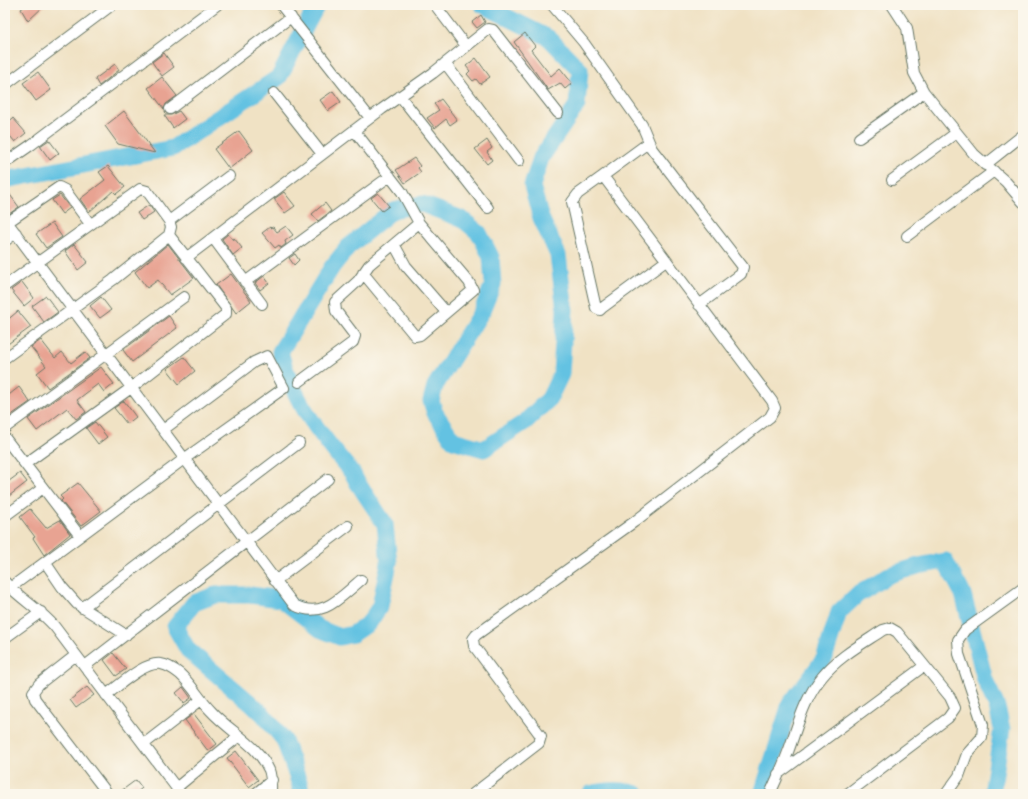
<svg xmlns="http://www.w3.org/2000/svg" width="1028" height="799" viewBox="0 0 1028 799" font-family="'Architects Daughter',sans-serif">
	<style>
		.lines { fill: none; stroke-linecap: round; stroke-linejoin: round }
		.river { stroke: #64c2e2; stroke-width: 17 }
		.building { fill: #e8a392 }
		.minor-casing { stroke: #687766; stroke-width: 12 }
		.minor { stroke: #fff; stroke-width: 10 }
	</style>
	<rect width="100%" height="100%" fill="#fbf7ec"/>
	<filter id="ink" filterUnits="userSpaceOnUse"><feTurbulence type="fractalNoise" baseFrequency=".025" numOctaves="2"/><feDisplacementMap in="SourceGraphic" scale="8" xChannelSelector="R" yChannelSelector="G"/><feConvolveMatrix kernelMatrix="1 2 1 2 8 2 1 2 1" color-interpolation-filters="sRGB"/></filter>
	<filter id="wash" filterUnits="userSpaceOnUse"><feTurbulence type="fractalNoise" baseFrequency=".012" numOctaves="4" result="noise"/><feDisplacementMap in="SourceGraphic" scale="16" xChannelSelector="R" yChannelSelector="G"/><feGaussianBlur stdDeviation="0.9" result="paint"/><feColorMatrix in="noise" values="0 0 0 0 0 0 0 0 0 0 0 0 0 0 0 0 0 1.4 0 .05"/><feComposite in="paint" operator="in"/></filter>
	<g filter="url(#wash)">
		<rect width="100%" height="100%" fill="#f0e2c4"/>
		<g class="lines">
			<path class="river" d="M5,180L173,148L279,77L317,5
				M300,794V785L284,740L262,713L188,650L175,627L194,603L215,595H250L281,599L320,629L340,637L353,634L369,623L380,606L389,563L385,524L357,482L353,474C321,435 293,402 280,352L332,267L348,247L393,210L422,204L462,219L479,233L491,257L493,284L482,311L435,386L431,401L435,413L453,440L484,449L525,422L549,399L561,374L565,310L558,255L541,218L532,186L541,158L577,105L580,70L549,38L483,5
				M590,794C606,790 621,789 637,794
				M762,794L790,704L824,659L839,612L857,595L889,575L918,566L945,561L963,594L985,680L997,707L1002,729L992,794"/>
		</g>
		<g id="blocks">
			<path class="building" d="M26,5H45L28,21L21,9Z
				M481,15L485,22L477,28L472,22Z
				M525,33L535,46L531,50L551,76L560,68L572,83L565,89L560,83L548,90L514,42Z
				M164,53L174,67L162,76L152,62Z
				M476,58L490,77L480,84L476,79L473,81L467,74L470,71L466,66Z
				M115,64L119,70L99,86L95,79Z
				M38,72L51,90L36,101L23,83Z
				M162,77L177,96L166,104L164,109L148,88Z
				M333,91L341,102L328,111L320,100Z
				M441,99L457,120L450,125L446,119L435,128L427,118L439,110L434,104Z
				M124,111L155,153L118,144L105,126Z
				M179,111L185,119L173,128L164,115H171Z
				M13,118L26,133L15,142L5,130V125Z
				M239,131L253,150L229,169L214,149Z
				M49,140L59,153L50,160L40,146Z
				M487,140L492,148L487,152L492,160L487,164L475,149Z
				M414,158L420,166L418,168L421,172L405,183L396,170Z
				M108,166L125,187L116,194L113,191L89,212L80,199L105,180L99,172Z
				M5,188L19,207L9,214L5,213Z
				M284,192L295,206L285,213L274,199Z
				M378,193L389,206L382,211L371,198Z
				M60,195L70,208L62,214L52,200Z
				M325,203L331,211L318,221L312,214Z
				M149,205L154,212L142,220L137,213Z
				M52,223L62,237L46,248L36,234Z
				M286,226L293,235L285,241L286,244L281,248L279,245L275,248L262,233L270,227L271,228L273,227L277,232Z
				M228,234L233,240L234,238L242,248L233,255L222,239Z
				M74,244L88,262L78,270L65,251Z
				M168,244L194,278L170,295L158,280L147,288L135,272Z
				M295,254L299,260L294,265L289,258Z
				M231,274L251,301L236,313L216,285Z
				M264,276L269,283L260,290L255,283Z
				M22,282L34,298L24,306L11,290Z
				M46,296L58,312L44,322L32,306Z
				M101,297L111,310L100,318L90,306Z
				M18,311L31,327L5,346V322Z
				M169,316L177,328L132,362L123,350Z
				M41,340L55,358L62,352L71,363L85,352L90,358L48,388L37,373L46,366L31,347Z
				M184,357L195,371L179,384L167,369Z
				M101,367L114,384L104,392L98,384L77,400L86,412L76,419L67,408L37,431L28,419Z
				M19,387L30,402L10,416L5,410V398Z
				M124,401L136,417L127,424L114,408Z
				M95,422L107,437L98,444L86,428Z
				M20,473L27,482L9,496L5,490V484Z
				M78,483L101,511L81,526L61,501L63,499L60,496Z
				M30,509L46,528L60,520L70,534L44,555L33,538L35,537L20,517Z
				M113,653L126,669L116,676L104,660Z
				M87,687L94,695L76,708L70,700Z
				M183,687L191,698L184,703L176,693Z
				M194,714L217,744L208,751L185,720Z
				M236,751L258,780L249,787L227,758Z
				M136,780L142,788L135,794H117Z"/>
		</g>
	</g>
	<g filter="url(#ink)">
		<use href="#blocks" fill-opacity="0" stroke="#687766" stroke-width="1"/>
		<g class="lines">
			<defs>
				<path id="minor" d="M281,5L370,118
					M435,5L466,46
					M552,5L584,43L642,125L652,149L743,267L741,274L699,305
					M892,5L907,28L914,73L924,92L974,154L1006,182L1023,202
					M445,63L519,161
					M5,85L112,5
					M274,93L322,154
					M400,96L488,208
					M170,109L291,17
					M354,130L402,192L419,223L469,282L473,290L420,335L415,336L363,273
					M859,138L924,92
					M5,163L31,145L217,5
					M985,165L1023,135
					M603,176L578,194L572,202L596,308L600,310L602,308L666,261
					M892,180L956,133
					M5,219L294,605C323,620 340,597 361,580
					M8,222L59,187L65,190L90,224
					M907,236L994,171
					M213,238L262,304
					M5,241L16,233
					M394,244L406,266L446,312
					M186,258L382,109L433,73L488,29L493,30L558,113
					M245,282L390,176
					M5,286L140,189L147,191L169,221
					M5,358L113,280L169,235L171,227L169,221L229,176
					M299,382L353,342L355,336L336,311L335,302L358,281L369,265L419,223
					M5,428L184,297
					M5,438L80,536
					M25,464L131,388L226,314V308L169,235
					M5,516L43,488
					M45,562L62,587L77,604L126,635
					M275,581L348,526
					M5,582C20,599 40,609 55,627L181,794
					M10,588L184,459L284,388L267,356L254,362L163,430
					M82,608L299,443
					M5,638L41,612
					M76,655L39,684L33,692L35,699L108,794
					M85,666L328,479
					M106,695C120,685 145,661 161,664C168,665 175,670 180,674C192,685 200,700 211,711C229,731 258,745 269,770C272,778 271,786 271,794
					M144,744L201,700
					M778,774L924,666
					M176,788L239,736
					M255,794L272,780
					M473,794L539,743L541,736L474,646L473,639L476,635L634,522L770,417L775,408L772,401L603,176L648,143
					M770,794C776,780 783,766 788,752C798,725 804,699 822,677C838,657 862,644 883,630L890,628L897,632L950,697L955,708L948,718L847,794
					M946,794L959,776L967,754L982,737L983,725L959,654L958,640L965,630L1023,588"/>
			</defs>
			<use href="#minor" class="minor-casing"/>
			<use href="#minor" class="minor"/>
		</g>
	</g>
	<rect width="1028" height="799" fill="none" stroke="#fbf7ec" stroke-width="20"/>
</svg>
